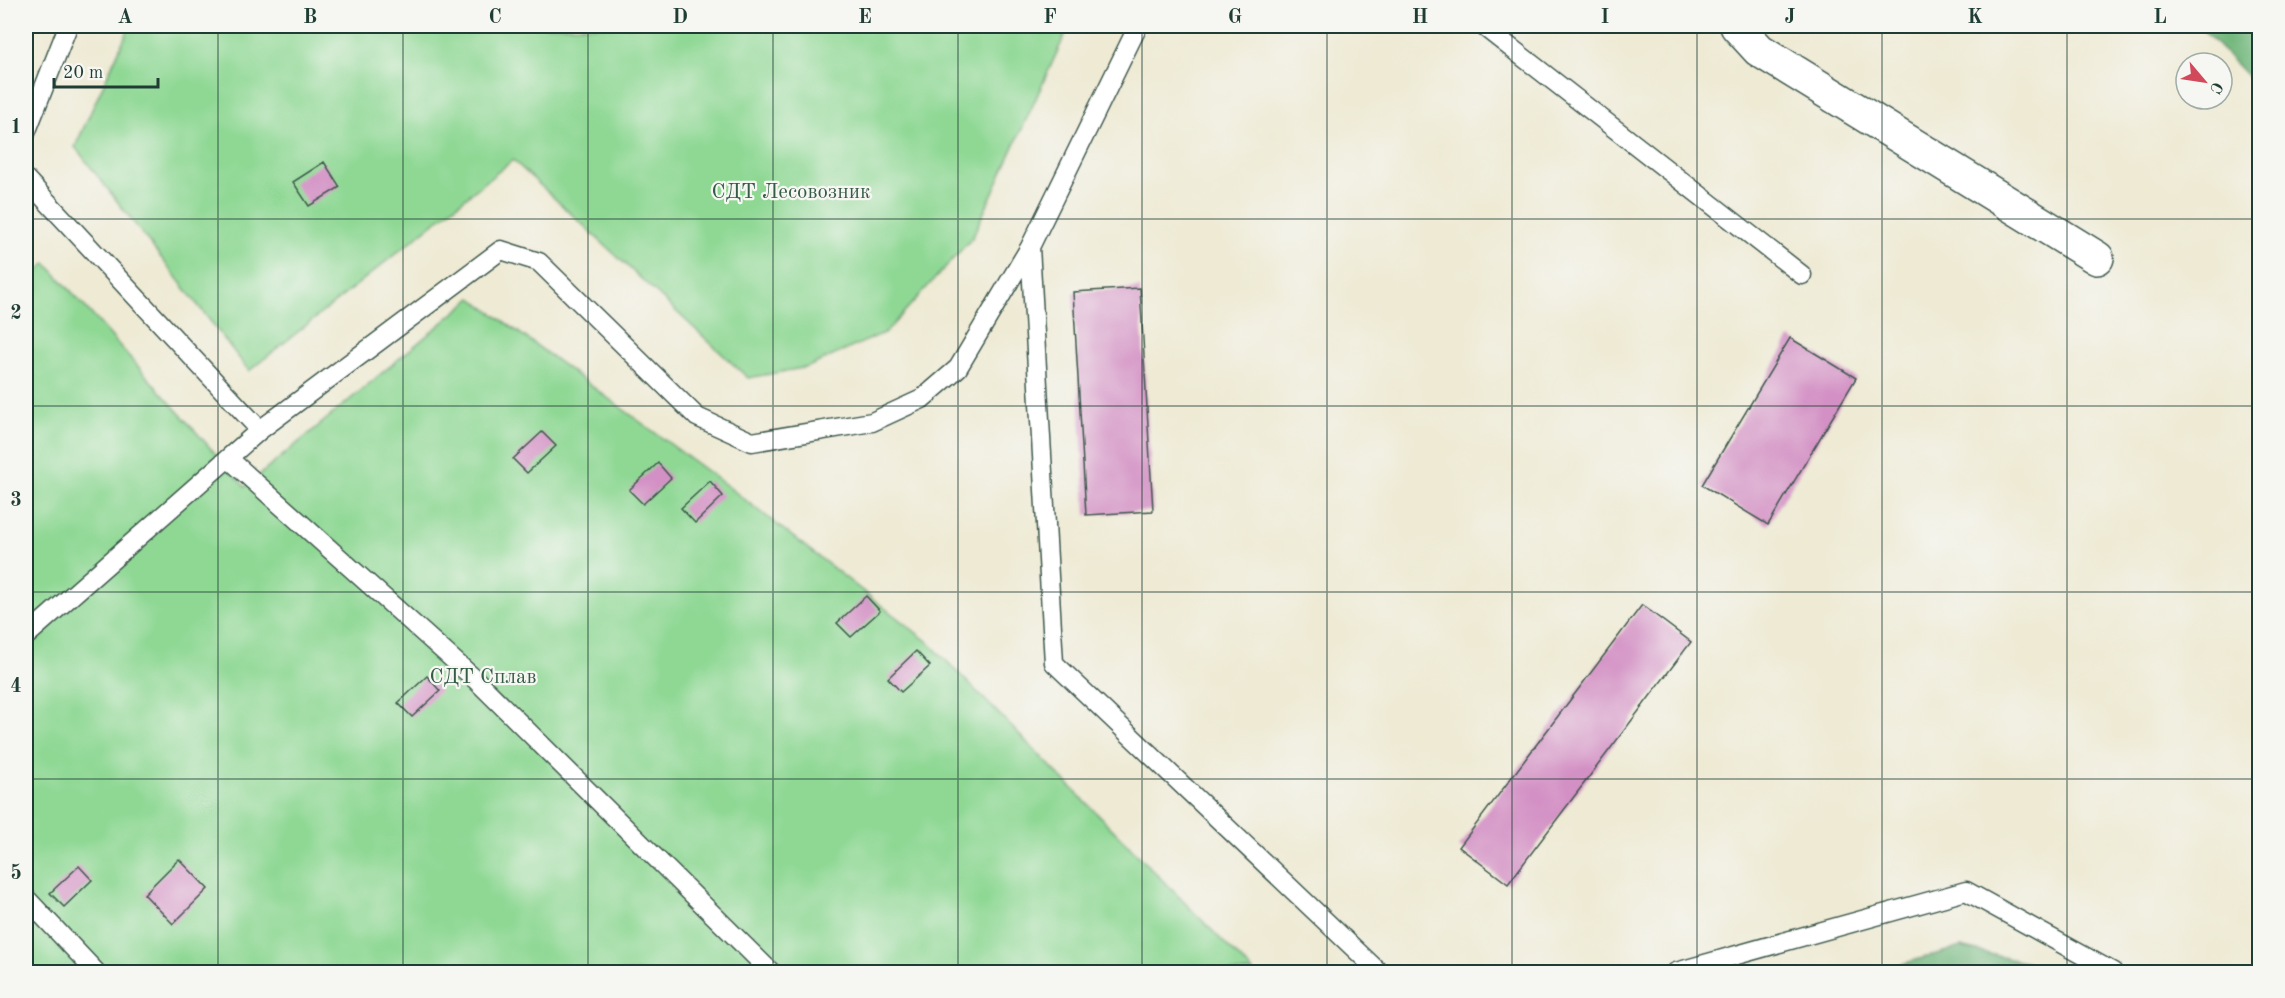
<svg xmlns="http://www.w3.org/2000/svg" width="2285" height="998" viewBox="0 0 2285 998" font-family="'Old Standard TT',serif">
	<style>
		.green { fill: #8fd894; stroke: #578a64; stroke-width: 1.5 }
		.forest { fill: #73b87e; stroke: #497a59; stroke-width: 1.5 }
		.building { fill: #d390c4 }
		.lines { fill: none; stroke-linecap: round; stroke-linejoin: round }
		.lane-casing { stroke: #3e574c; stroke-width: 21 }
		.street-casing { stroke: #3e574c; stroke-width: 36 }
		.lane { stroke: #fff; stroke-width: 18 }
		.street { stroke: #fff; stroke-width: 33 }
		.grid { fill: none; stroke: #1f3d34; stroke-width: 1.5; stroke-opacity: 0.55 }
		.labels { text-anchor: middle; stroke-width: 4.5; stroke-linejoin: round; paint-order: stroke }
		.park-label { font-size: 21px; fill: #355c47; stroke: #f6f6f2 }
		.neatline { fill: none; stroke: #1f3d34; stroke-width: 2 }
		.grid-label { font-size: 20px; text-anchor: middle; font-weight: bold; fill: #1f3d34 }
	</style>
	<rect width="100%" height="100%" fill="#f6f6f2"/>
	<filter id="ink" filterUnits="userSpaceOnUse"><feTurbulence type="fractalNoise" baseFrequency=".0167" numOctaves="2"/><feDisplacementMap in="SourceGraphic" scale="12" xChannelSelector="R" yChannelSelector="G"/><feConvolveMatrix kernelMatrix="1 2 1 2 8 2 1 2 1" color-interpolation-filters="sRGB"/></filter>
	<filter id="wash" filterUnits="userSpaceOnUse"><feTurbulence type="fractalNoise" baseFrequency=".008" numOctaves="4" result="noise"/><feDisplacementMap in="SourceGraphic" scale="24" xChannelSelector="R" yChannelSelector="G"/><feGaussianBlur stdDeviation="1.35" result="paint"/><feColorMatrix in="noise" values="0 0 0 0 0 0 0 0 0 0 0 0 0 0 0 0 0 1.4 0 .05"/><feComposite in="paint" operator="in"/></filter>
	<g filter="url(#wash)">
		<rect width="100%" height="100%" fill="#eeead4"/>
		<path class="green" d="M130,26H1069L972,238L886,332L808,367L748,378L513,160L249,371L75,147Z
			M46,263L245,487L472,298L730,488L927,641L1253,972H26V283Z"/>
		<path class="forest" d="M2199,26H2259V88Z
			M1961,947L2027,963L2044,972H1874Z"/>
		<g id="blocks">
			<path class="building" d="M324,162L340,187L309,206L293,182Z
				M1140,288L1153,511L1086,515L1073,292Z
				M1790,338L1856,378L1768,525L1702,485Z
				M542,432L556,446L527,473L513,459Z
				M658,463L671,478L643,504L629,490Z
				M710,481L723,496L695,523L681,508Z
				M866,596L880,611L851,637L837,623Z
				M1642,605L1691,642L1508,884L1459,847Z
				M916,651L930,666L901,692L888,678Z
				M427,676L440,691L412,717L398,703Z
				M179,859L208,889L173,924L144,894Z
				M79,866L92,880L64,907L50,893Z"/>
		</g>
	</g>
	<g filter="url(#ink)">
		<use href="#blocks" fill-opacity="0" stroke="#3e574c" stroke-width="1.5"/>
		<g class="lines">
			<defs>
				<path id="lane" d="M1138,26L1030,247L1054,663L1379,972
					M1483,26L1802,275
					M26,133L68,26
					M26,179L260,430L501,250L539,262L697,417L752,442L872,422L922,399L958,368L1030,247
					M228,458L477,681L771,972
					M26,636L260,430
					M26,898L96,972
					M1676,972L1966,891L2113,972"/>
				<path id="street" d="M1737,26L1759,50L2097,258"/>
			</defs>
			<use href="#lane" class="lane-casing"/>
			<use href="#street" class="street-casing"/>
			<use href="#lane" class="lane"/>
			<use href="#street" class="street"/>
		</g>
	</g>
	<path class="grid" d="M218,26V972M403,26V972M588,26V972M773,26V972M958,26V972M1142,26V972M1327,26V972M1512,26V972M1697,26V972M1882,26V972M2067,26V972M26,219H2260M26,406H2260M26,592H2260M26,779H2260"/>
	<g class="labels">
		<g class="park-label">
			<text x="791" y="198">СДТ Лесовозник</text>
			<text x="483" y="683">СДТ Сплав</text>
		</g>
	</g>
	<rect width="2285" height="998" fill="none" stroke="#f6f6f2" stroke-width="66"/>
	<g transform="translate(2204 81) rotate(119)"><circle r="28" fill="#f6f6f2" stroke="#a0aca6" stroke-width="1.5"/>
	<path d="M0-4.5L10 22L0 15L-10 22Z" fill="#d1495b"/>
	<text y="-9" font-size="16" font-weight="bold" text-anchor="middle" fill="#1f3d34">С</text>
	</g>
	<path d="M54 78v9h104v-9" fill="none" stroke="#1f3d34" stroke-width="3"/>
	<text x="63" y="78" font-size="18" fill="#1f3d34" stroke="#f6f6f2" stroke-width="4.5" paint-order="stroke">20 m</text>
	<rect x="33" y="33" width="2219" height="932" class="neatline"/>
	<g class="grid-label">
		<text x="125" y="23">A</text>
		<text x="310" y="23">B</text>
		<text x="495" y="23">C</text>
		<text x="680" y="23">D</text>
		<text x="865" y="23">E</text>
		<text x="1050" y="23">F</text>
		<text x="1235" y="23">G</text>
		<text x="1420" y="23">H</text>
		<text x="1605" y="23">I</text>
		<text x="1790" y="23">J</text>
		<text x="1975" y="23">K</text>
		<text x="2160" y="23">L</text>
		<text x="16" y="133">1</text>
		<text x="16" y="319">2</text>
		<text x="16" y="506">3</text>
		<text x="16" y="692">4</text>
		<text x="16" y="879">5</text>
	</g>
</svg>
